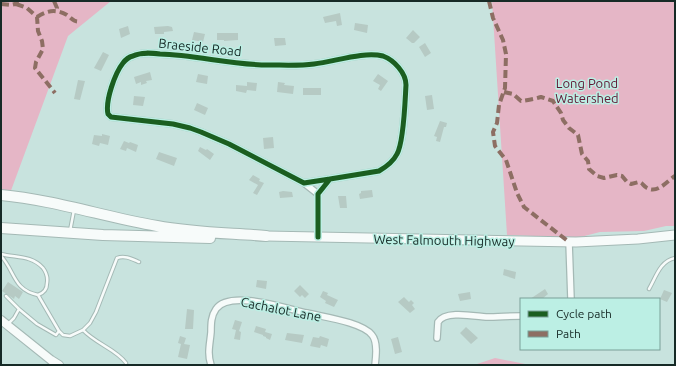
<svg xmlns="http://www.w3.org/2000/svg" width="676" height="366" viewBox="0 0 676 366" font-family="Ubuntu,sans-serif">
	<style>
		.green { fill: #e5b6c6 }
		.building { fill: #b6cac4 }
		.lines { fill: none; stroke-linecap: round; stroke-linejoin: round }
		.service-casing { stroke: #a4b9b5; stroke-width: 4.5 }
		.minor-casing { stroke: #a4b9b5; stroke-width: 8 }
		.secondary-casing { stroke: #a4b9b5; stroke-width: 10 }
		.trunk-casing { stroke: #a4b9b5; stroke-width: 11 }
		.motorway-casing { stroke: #a4b9b5; stroke-width: 12 }
		.service { stroke: #f7fbfa; stroke-width: 2.5 }
		.minor { stroke: #f7fbfa; stroke-width: 5.5 }
		.secondary { stroke: #f7fbfa; stroke-width: 8 }
		.trunk { stroke: #f7fbfa; stroke-width: 9 }
		.motorway { stroke: #f7fbfa; stroke-width: 10 }
		.quiet { stroke: #8d6e63; stroke-width: 4; stroke-dasharray: 8 4; stroke-linecap: butt }
		.cycleway-casing { stroke: #bcefe4; stroke-width: 8 }
		.cycleway { stroke: #1b5e20; stroke-width: 5 }
		.labels { text-anchor: middle; stroke-width: 3; stroke-linejoin: round; paint-order: stroke }
		.street-label { font-size: 13px; fill: #162a26; stroke: #bcefe4 }
		.park-label { font-size: 13px; fill: #611734; stroke: #bcefe4 }
	</style>
	<rect width="100%" height="100%" fill="#c8e3de"/>
	<path class="green" d="M1,1H111L68,36L9,196L1,195Z
		M492,1H675V226H666L644,231L600,232L569,240L534,236L507,235Z
		M495,358L530,365H474Z"/>
	<path class="building" d="M340,13L342,25L337,26L336,21L325,23L323,17Z
		M355,23L368,25L367,33L354,30Z
		M128,26L130,34L121,38L119,29Z
		M168,26L172,27L173,31L164,32V34H155L154,27Z
		M413,30L420,37L414,43H412L406,38Z
		M194,32L205,34L203,42L192,40Z
		M217,33H238V40L224,41V40H217Z
		M274,38H285L286,45L275,46Z
		M425,43L431,53L425,57L419,47Z
		M103,52L109,55L101,71L94,68Z
		M150,72L152,80L146,81L147,83L141,85V82L136,84L134,77Z
		M198,74L208,76L207,84L196,82Z
		M378,74L388,81L381,91L378,89L380,85L373,81Z
		M78,80L85,81L80,100L74,99Z
		M247,82L257,83L256,91L247,90L246,93L236,91V85L247,86Z
		M278,82L285,83L284,85L294,86L293,94L277,92Z
		M303,88H321V95H303Z
		M432,95L434,109L427,110L425,96Z
		M134,96L145,97L143,106L133,105Z
		M197,103L208,108L205,115L194,110Z
		M440,121L447,123L446,127H444L440,142L436,141L437,137L434,136Z
		M102,134L110,136L108,145L100,143L99,146L92,144L94,135L102,136Z
		M273,137L274,148L264,149L263,138Z
		M124,141L129,143L130,142L138,145L136,152L127,148L126,151L120,149Z
		M200,147L206,150L207,149L214,154L210,160L198,151Z
		M159,152L177,158L174,166L156,159Z
		M253,175L260,179L259,181L264,183L257,195L253,193L258,185L249,180Z
		M372,190L373,197L360,199L359,194L361,193V191Z
		M283,191L292,192L293,197L280,198L279,192Z
		M338,196H346L347,208H340Z
		M504,269L516,272L515,279L503,275Z
		M257,280L267,281L266,289L256,287Z
		M8,282L23,292L19,299L15,296L14,299L2,291Z
		M300,285L309,294L305,298L302,295L300,297L294,291Z
		M545,289L548,294L542,299H530Z
		M664,290L672,293L667,302L660,299Z
		M323,291L328,293L327,295L338,300L334,307L325,303L326,301L320,297Z
		M470,292L471,299L460,301L458,294Z
		M404,297L409,302L411,300L414,303L412,305L415,309L410,313L398,302Z
		M187,309L194,310L193,329H185Z
		M235,320L242,322L239,331L241,332L240,340L234,339L236,330L232,329Z
		M256,326L266,329L265,332L272,334L270,340L266,338V337L263,336V335L254,332Z
		M466,327L478,338L471,344L460,333Z
		M287,333L304,335L302,343L285,340Z
		M180,336L186,338L184,344L190,345L187,359L178,357L181,344L178,343Z
		M320,336L329,339L327,347L321,345L320,348L310,346L313,337L319,338Z
		M398,337L402,352L395,354L391,339Z"/>
	<g class="lines">
		<defs>
			<path id="service" d="M70,231L74,210
				M1,254C16,258 31,255 43,268C46,272 48,277 47,283C47,289 44,293 38,295C13,290 15,271 1,256
				M649,289C656,277 660,261 675,258
				M38,295L59,331
				M6,296L19,309
				M9,323L14,318L19,309L37,324L56,335L59,331L63,335L70,336L83,330L90,323L96,312L117,258C125,255 132,259 139,262
				M83,330C96,344 116,349 126,363"/>
			<path id="minor" d="M304,183L318,194
				M318,237V194L330,179L379,171C386,167 393,162 397,154C404,142 405,101 406,85C406,73 394,60 383,56C363,51 334,62 314,64C299,66 283,65 268,65C232,65 196,55 160,54C151,53 141,52 133,56C129,57 126,59 123,63C115,73 105,101 108,114L111,117L173,124L190,128L201,132L229,144L304,183L330,179
				M569,242L571,299
				M437,338L438,322C445,310 474,316 486,317C498,317 509,316 521,316
				M211,365C207,353 210,344 211,332C211,324 211,316 216,309C230,289 287,309 307,313C323,317 362,322 372,335C378,342 376,357 375,365"/>
			<path id="secondary" d="M1,320L51,360L59,365"/>
			<path id="trunk" d="M266,236L576,242L638,239L675,235"/>
			<path id="motorway" d="M1,195C54,200 105,217 157,226C193,233 230,233 266,236
				M1,228L103,235L210,238"/>
		</defs>
		<use href="#service" class="service-casing"/>
		<use href="#minor" class="minor-casing"/>
		<use href="#secondary" class="secondary-casing"/>
		<use href="#trunk" class="trunk-casing"/>
		<use href="#motorway" class="motorway-casing"/>
		<use href="#service" class="service"/>
		<use href="#minor" class="minor"/>
		<use href="#secondary" class="secondary"/>
		<use href="#trunk" class="trunk"/>
		<use href="#motorway" class="motorway"/>
		<path class="quiet" d="M54,1L57,8L56,12
			M489,1L493,18L503,40L506,54L505,88L499,105L497,123L493,132L495,146L506,160L517,193L524,207L569,242
			M1,4L11,5L19,3
			M16,4L27,8L37,17L38,31L42,41L43,49L36,62L35,68L55,93
			M37,17C48,10 56,9 67,15C72,19 75,23 81,21
			M504,92L513,94L521,101C528,100 535,99 541,97L553,101L561,113L563,120L569,128L578,135L582,154L588,161L589,169L597,176L604,178L617,175L622,176L627,182L631,184L639,182C643,183 643,186 647,188C658,194 667,181 675,176"/>
		<defs>
			<path id="cycleway" d="M318,237V194L330,179L379,171C386,167 393,162 397,154C404,142 405,101 406,85C406,73 394,60 383,56C363,51 334,62 314,64C299,66 283,65 268,65C232,65 196,55 160,54C151,53 141,52 133,56C129,57 126,59 123,63C115,73 105,101 108,114L111,117L173,124L190,128L201,132L229,144L304,183L330,179"/>
		</defs>
		<use href="#cycleway" class="cycleway-casing"/>
		<use href="#cycleway" class="cycleway"/>
	</g>
	<g class="labels">
		<g class="street-label">
			<text transform="translate(200 47) rotate(6)" y="5">Braeside Road</text>
			<text transform="translate(444 240) rotate(1)" y="5">West Falmouth Highway</text>
			<text transform="translate(281 309) rotate(11)" y="5">Cachalot Lane</text>
		</g>
		<g class="park-label">
			<text x="587" y="88">Long Pond<tspan x="587" dy="15">Watershed</tspan></text>
		</g>
	</g>
	<rect width="676" height="366" fill="none" stroke="#162a26" stroke-width="4"/>
	<rect x="520" y="298" width="140" height="52" fill="#bcefe4" stroke="#7aa098"/>
	<rect x="528" y="311" width="20" height="6" fill="#1b5e20" stroke="#7aa098"/>
	<text x="556" y="318" font-size="12" fill="#162a26">Cycle path</text>
	<rect x="528" y="331" width="20" height="6" fill="#8d6e63" stroke="#7aa098"/>
	<text x="556" y="338" font-size="12" fill="#162a26">Path</text>
</svg>
